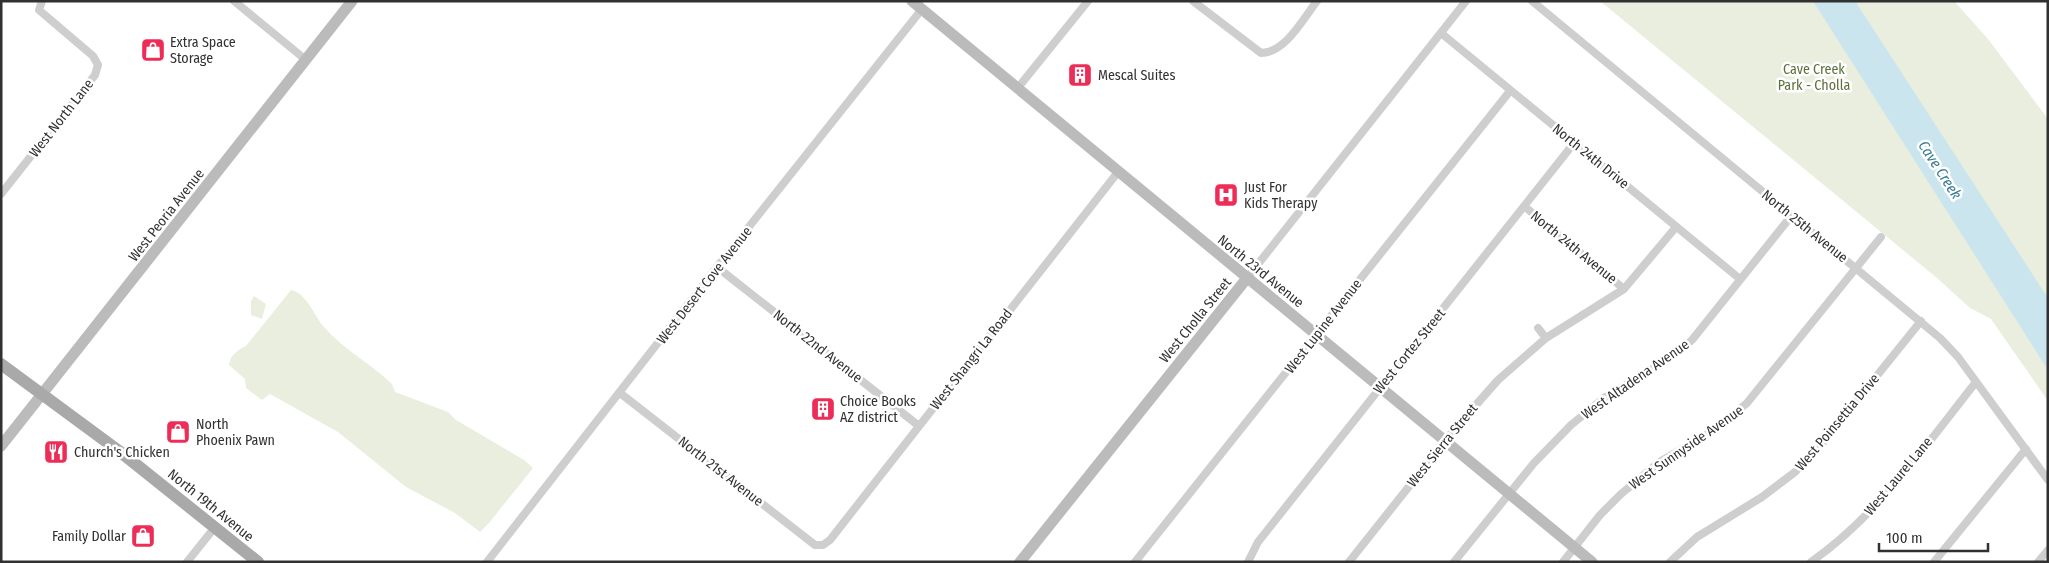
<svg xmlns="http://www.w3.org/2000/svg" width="2049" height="563" viewBox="0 0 2049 563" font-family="'Fira Sans Condensed',sans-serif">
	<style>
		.green { fill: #e9eede }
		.water { fill: #cae5ee }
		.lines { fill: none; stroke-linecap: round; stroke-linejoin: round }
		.street { stroke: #cecece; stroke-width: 8 }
		.secondary { stroke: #bbb; stroke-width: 11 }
		.primary { stroke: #a9a9a9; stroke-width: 12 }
		.labels { text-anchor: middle; stroke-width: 5; stroke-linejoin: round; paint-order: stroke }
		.poi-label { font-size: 14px; fill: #313131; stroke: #fff; text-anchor: start }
		.park-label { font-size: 14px; fill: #5b6f3b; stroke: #fff }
		.street-label { font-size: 14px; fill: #313131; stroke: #fff }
		.water-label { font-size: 15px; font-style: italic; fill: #387b91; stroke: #fff }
	</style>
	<rect width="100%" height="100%" fill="#fff"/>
	<path class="green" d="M1600,1H1954L1988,39L2048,119V401L1991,319L1970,308L1937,278Z
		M291,290C307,293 314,316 324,327C343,349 370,363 392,384L395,392L448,412L456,420L524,460L533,468L489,523L480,532L455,513L406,487L338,432L270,394L262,400L246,388L245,379L229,365C230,355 238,350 246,346Z
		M254,296L266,304L262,319L251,315V301Z"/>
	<path class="water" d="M1813,1H1855L2048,298V370Z"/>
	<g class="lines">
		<path class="street" d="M234,1L306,60
			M1193,1L1261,53C1285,53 1303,19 1317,1
			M1532,1L1940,338L1958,357L2048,480
			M1441,33L1740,279
			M1017,89L1088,1
			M1,194L95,75L98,65L93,56L39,10L42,1
			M1524,206L1624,289
			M717,267L919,426
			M1247,278L1466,1
			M1538,328L1546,338
			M620,393L815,545H823L830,540L1118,172
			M187,562L215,527
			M487,562L717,267L922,9
			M1135,562L1510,91
			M1248,562L1258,542L1574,143
			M1349,562L1453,431L1498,380L1546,338L1624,289L1676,227
			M1454,562L1534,463L1571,425L1604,398L1669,359L1692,340L1792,215
			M1563,562L1600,515L1621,494L1658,463L1716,429L1747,403L1881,237
			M1670,562L1697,537L1762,497L1795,472L1821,445L1921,321
			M1811,562C1878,515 1926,445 1976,382
			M1934,562L2026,449
			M2038,562L2048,550"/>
		<path class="secondary" d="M912,1L1592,562
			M1,446L352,1
			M1020,562L1247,278"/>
		<path class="primary" d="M1,364L123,454L258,562"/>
	</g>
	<defs>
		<symbol id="shop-square" viewBox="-11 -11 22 22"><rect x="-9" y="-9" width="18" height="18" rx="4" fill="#ed2d57" stroke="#fff"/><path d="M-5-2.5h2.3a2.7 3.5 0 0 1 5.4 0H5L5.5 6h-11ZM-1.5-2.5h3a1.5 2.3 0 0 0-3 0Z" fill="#fff"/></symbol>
		<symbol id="building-square" viewBox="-11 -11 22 22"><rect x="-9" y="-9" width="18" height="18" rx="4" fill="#ed2d57" stroke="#fff"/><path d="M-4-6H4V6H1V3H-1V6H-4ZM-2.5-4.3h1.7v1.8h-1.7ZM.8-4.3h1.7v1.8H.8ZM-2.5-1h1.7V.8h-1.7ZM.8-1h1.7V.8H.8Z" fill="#fff"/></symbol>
		<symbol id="hospital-square" viewBox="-11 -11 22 22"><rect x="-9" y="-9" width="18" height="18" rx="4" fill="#ed2d57" stroke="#fff"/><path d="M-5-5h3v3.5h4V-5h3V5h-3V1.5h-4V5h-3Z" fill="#fff"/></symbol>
		<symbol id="restaurant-square" viewBox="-11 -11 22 22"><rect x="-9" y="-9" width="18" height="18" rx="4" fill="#ed2d57" stroke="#fff"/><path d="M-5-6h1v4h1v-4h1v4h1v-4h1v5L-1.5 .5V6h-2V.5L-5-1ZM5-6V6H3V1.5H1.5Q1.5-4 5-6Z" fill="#fff"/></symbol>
	</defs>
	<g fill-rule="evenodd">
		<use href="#shop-square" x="139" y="36" width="28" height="28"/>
		<use href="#building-square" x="1066" y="61" width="28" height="28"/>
		<use href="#hospital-square" x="1212" y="181" width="28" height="28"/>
		<use href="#building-square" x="809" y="395" width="28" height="28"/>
		<use href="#shop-square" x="164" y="418" width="28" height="28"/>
		<use href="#restaurant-square" x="42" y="438" width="28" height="28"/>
		<use href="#shop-square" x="129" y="522" width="28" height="28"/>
	</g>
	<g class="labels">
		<g class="poi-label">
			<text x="170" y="47">Extra Space<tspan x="170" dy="16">Storage</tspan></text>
			<text x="1098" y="80">Mescal Suites</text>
			<text x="1244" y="192">Just For<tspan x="1244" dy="16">Kids Therapy</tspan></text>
			<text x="840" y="406">Choice Books<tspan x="840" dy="16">AZ district</tspan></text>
			<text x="196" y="429">North<tspan x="196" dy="16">Phoenix Pawn</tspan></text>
			<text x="74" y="457">Church's Chicken</text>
			<text x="126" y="541" text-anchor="end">Family Dollar</text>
		</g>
		<g class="park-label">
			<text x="1814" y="74">Cave Creek<tspan x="1814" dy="16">Park - Cholla</tspan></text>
		</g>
		<g class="street-label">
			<text transform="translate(61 118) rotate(-52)" y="5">West North Lane</text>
			<text transform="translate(1591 156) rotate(39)" y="5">North 24th Drive</text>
			<text transform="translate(166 215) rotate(-52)" y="5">West Peoria Avenue</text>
			<text transform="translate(1805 226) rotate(39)" y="5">North 25th Avenue</text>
			<text transform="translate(1574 247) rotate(39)" y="5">North 24th Avenue</text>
			<text transform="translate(1261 271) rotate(39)" y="5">North 23rd Avenue</text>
			<text transform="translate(704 285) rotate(-52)" y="5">West Desert Cove Avenue</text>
			<text transform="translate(1195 320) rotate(-51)" y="5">West Cholla Street</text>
			<text transform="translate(1323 326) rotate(-52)" y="5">West Lupine Avenue</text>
			<text transform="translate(818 346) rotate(38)" y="5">North 22nd Avenue</text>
			<text transform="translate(1409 351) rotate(-51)" y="5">West Cortez Street</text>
			<text transform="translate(971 359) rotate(-52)" y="5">West Shangri La Road</text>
			<text transform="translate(1635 379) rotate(-35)" y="5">West Altadena Avenue</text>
			<text transform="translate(1837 422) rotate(-50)" y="5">West Poinsettia Drive</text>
			<text transform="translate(1442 445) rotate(-51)" y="5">West Sierra Street</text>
			<text transform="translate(1686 447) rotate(-35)" y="5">West Sunnyside Avenue</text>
			<text transform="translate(721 471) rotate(38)" y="5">North 21st Avenue</text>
			<text transform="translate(1898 476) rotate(-50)" y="5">West Laurel Lane</text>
			<text transform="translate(211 505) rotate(39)" y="5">North 19th Avenue</text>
		</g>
		<g class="water-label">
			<text transform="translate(1940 170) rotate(57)" y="5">Cave Creek</text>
		</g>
	</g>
	<rect width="2049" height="563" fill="none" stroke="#313131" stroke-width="5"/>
	<path d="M1879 543v8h109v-8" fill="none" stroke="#313131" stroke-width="2.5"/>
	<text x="1886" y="543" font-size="15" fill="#313131" stroke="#ffffff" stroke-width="4" paint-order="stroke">100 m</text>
</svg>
